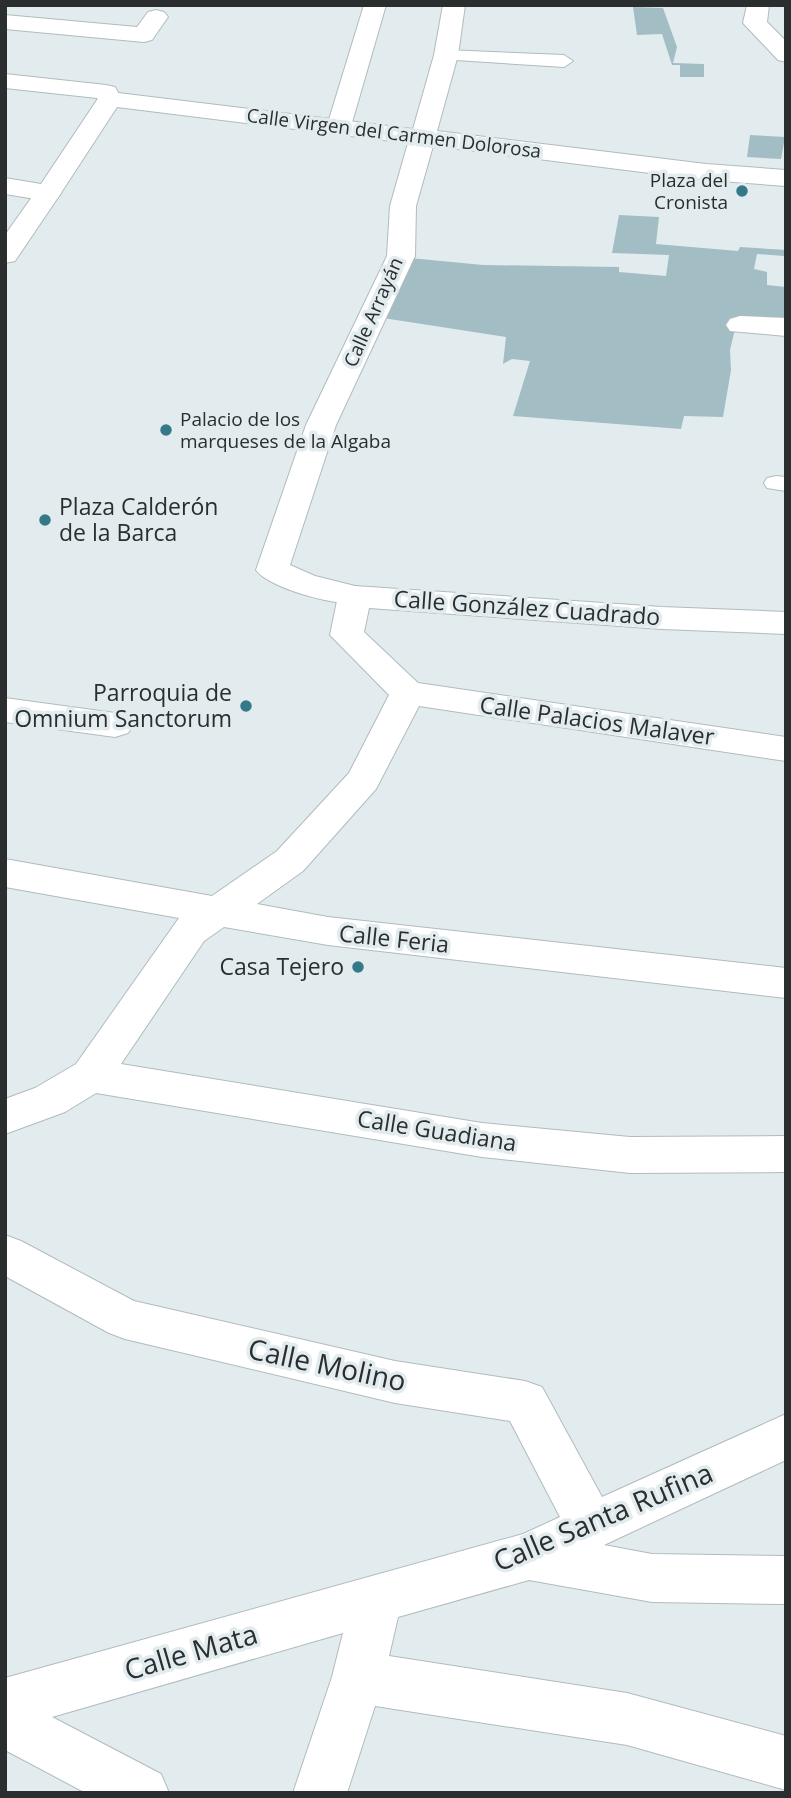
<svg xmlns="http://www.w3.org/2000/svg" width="791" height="1798" viewBox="0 0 791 1798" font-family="'Open Sans',sans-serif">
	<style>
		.green { fill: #a2bdc4 }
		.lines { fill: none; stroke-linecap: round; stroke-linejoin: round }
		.service-casing { stroke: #b1bbbe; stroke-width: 2 }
		.pedestrian-casing { stroke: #b1bbbe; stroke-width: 2 }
		.minor-casing { stroke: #b1bbbe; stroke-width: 2 }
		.service { fill: #fff; fill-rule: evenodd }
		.pedestrian { fill: #fff; fill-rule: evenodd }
		.minor { fill: #fff; fill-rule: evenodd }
		.poi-dot { fill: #357989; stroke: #e2ecef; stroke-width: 2.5 }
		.labels { text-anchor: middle; stroke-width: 7; stroke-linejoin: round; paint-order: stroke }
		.far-street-label { font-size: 19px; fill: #2a2e2f; stroke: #e2ecef }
		.far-poi-label { font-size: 19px; fill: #2a2e2f; stroke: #e2ecef; text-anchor: end }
		.poi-label { font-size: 23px; fill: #2a2e2f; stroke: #e2ecef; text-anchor: end }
		.street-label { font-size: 23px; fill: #2a2e2f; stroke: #e2ecef }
		.near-street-label { font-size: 28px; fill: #2a2e2f; stroke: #e2ecef }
	</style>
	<rect width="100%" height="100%" fill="#e2ecef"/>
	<path class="green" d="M633,7L663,8L677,47L673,63L704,64V77H680V65H672L662,34L637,35Z
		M750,135L785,137L781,159L747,157Z
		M619,215L659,217L656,244L738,251L740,247L786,250L784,256L757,254L754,269L767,272V285L786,287V323L735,329L730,350L731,370L723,417L684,416L681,429L513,416L530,361L512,359L503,364L506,337L383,318L410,258L483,265L619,267V272L666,276L669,255L612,253Z"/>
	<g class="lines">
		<defs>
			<path id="service" d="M446,50L564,55L573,61L564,67L440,59L437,55Z
				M776,476L786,477V491L767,488L764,483L767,478Z"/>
			<path id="pedestrian" d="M364,5H386L351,126L348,131L339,133L330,131L327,126Z
				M747,5H769L767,22L786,41V62L778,60L743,23Z
				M156,10L164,12L168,17L152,40L144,42L5,29V15L137,27L148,12Z
				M5,74L106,85L115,87L122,99L119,104L110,106L101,104L97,98L5,88Z
				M48,185L57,187L61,193L15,261L5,263V235L39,187Z
				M401,248L411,250L415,256L336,425L290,565L315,576L367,589L372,596L367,603C345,609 269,589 256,570L306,425L387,256L391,250Z
				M5,698L115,713L128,717L133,725L128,733L115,737L5,722Z"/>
			<path id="minor" d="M443,5H465L458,55L437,131L706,164L786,170V186L706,180L433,146L416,206L415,256L411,262L401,264L391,262L387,256L390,206L408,143L117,107L57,199L48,201L5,194V178L41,184L101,94L110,92L413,129L434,55Z
				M740,316L786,318V336L730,331L726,325L730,319Z
				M355,586L662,607L786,612V634L662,629L369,608L364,632L418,683L786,737V761L419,706L376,789L303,871L257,904L328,917L786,968V998L328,945L224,927L204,941L121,1064L482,1123L630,1137L786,1136V1172L630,1173L482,1157L96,1093L65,1112L5,1134V1099L35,1088L76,1064L179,918L5,887V859L212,896L277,851L349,773L389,695L330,635L338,596L343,589Z
				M5,1235L21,1241L134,1301L395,1361L525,1381L542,1387L602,1497L786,1414V1460L604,1545L652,1554L786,1556V1604L652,1602L529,1580L398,1617L389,1656L627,1693L786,1736V1790L627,1745L375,1706L347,1793H293L332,1677L343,1633L52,1717L161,1774L169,1793H86L5,1750V1678L523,1534L560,1517L510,1421L395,1403L125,1339L109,1333L5,1276Z"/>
		</defs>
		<use href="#service" class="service-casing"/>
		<use href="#pedestrian" class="pedestrian-casing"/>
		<use href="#minor" class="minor-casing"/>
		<use href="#service" class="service"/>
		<use href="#pedestrian" class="pedestrian"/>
		<use href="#minor" class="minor"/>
	</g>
	<g class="poi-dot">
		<circle cx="742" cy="191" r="7"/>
		<circle cx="166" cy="430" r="7"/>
		<circle cx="45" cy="520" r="7"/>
		<circle cx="246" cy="706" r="7"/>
		<circle cx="358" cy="967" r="7"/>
	</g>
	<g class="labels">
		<g class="far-street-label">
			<text transform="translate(394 133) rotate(7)" y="7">Calle Virgen del Carmen Dolorosa</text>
			<text transform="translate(373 312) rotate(-66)" y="7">Calle Arrayán</text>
		</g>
		<g class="far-poi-label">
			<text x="728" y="187">Plaza del<tspan x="728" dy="22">Cronista</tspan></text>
			<text x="180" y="426" text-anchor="start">Palacio de los<tspan x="180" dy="22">marqueses de la Algaba</tspan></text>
		</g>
		<g class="poi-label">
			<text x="59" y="515" text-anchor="start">Plaza Calderón<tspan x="59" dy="26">de la Barca</tspan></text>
			<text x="232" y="701">Parroquia de<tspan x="232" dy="26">Omnium Sanctorum</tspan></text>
			<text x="344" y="975">Casa Tejero</text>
		</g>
		<g class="street-label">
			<text transform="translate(527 608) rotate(4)" y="8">Calle González Cuadrado</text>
			<text transform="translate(597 721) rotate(8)" y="8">Calle Palacios Malaver</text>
			<text transform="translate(394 939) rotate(6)" y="8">Calle Feria</text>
			<text transform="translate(437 1131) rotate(9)" y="8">Calle Guadiana</text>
		</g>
		<g class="near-street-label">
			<text transform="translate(327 1365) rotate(12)" y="10">Calle Molino</text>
			<text transform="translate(603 1517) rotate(-23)" y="10">Calle Santa Rufina</text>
			<text transform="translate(191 1652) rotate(-16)" y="10">Calle Mata</text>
		</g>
	</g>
	<rect width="791" height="1798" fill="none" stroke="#2a2e2f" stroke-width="14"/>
</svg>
